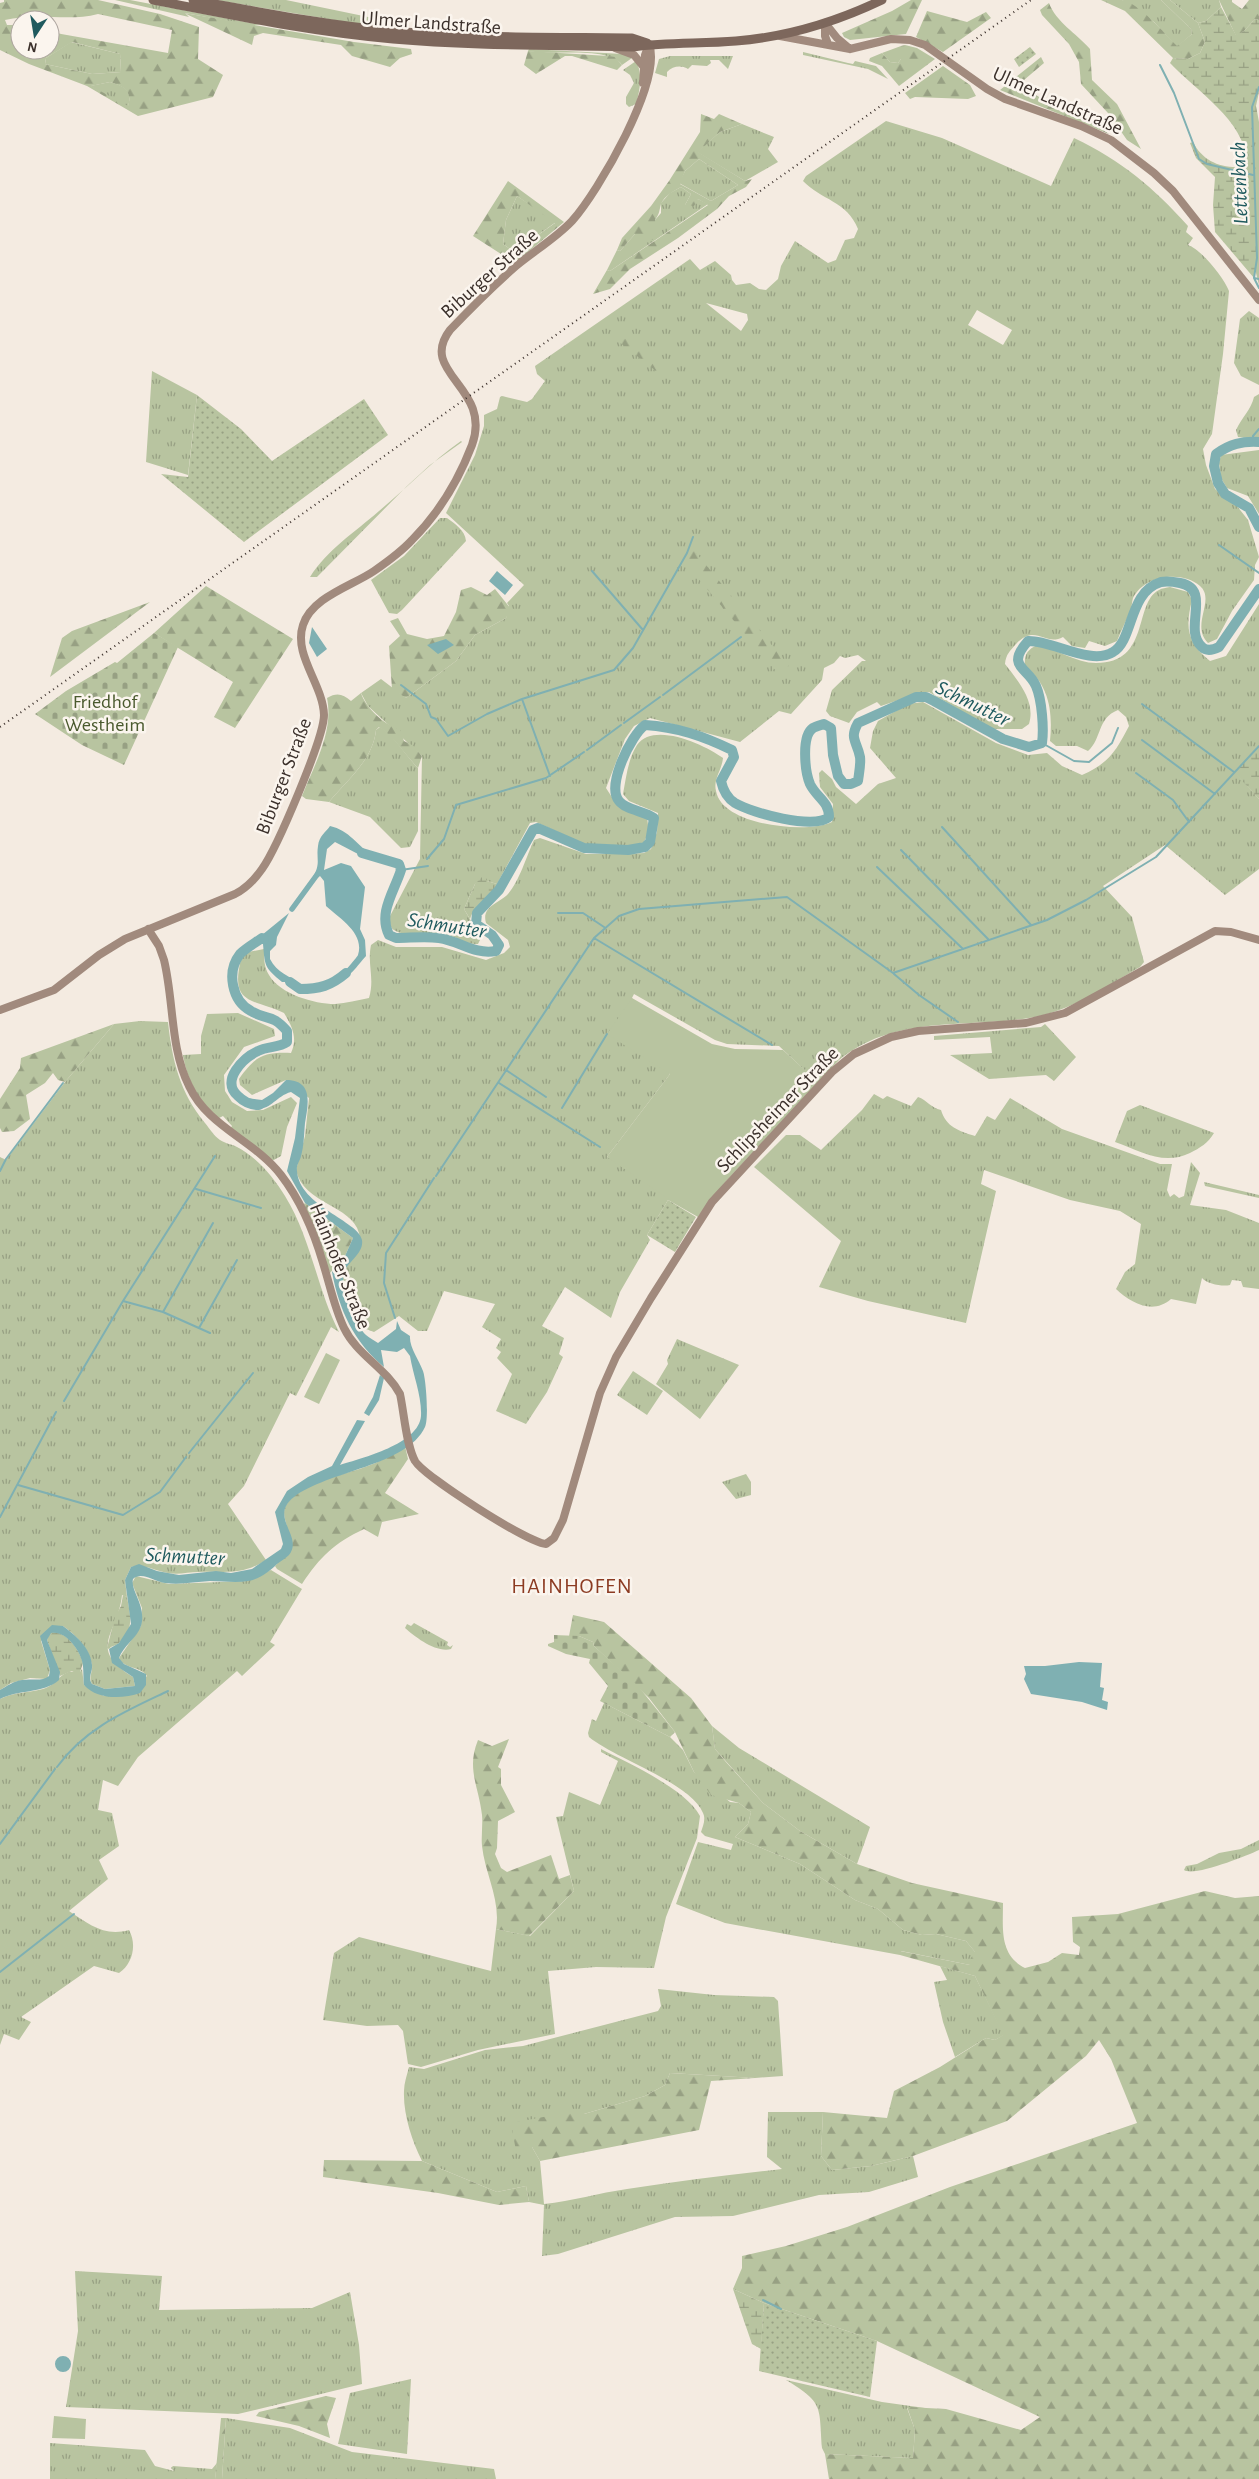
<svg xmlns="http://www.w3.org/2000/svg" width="1259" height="2479" viewBox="0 0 1259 2479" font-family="'Alegreya Sans',sans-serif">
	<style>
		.grass { fill: url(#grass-tufts); fill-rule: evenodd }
		.forest { fill: url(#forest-firs); fill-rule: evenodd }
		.wetland { fill: url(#wetland-marsh) }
		.cemetery { fill: url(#cemetery-stones) }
		.garden { fill: url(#garden-dots) }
		.pitch { fill: #b8c4a0 }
		.water { fill: #7fb0b2 }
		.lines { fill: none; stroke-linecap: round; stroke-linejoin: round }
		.stream { stroke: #7fb0b2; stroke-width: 2 }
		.canal { stroke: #7fb0b2; stroke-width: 5.5 }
		.river { stroke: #7fb0b2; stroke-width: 10 }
		.secondary { stroke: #a18a7d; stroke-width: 8 }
		.primary { stroke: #7d675c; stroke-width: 9 }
		.rail { stroke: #3b302b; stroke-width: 2; stroke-dasharray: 1 4; stroke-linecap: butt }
		.labels { text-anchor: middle; stroke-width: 5; stroke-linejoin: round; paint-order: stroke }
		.street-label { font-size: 20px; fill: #3b302b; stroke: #fbf5ee }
		.park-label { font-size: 20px; fill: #4a5a2e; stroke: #fbf5ee }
		.water-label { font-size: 21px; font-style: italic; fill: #1f5a5e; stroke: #fbf5ee }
		.quarter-label { font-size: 22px; letter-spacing: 1px; fill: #8c3b22; stroke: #fbf5ee }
	</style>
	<defs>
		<pattern id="grass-tufts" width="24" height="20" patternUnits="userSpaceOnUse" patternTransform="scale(1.25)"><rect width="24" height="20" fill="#b8c4a0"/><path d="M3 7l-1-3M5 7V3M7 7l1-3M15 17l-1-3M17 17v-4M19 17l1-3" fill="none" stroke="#97a083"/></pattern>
		<pattern id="forest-firs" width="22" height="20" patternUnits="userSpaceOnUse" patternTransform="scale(1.25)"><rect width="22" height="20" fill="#b8c4a0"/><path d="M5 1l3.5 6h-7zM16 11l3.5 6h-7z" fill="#97a083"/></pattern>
		<pattern id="wetland-marsh" width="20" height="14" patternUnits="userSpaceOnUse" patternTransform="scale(1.25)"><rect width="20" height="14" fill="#b8c4a0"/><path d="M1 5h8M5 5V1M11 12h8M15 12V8" fill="none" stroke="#97a083"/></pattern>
		<pattern id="cemetery-stones" width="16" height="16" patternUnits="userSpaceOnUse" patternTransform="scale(1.25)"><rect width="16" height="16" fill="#b8c4a0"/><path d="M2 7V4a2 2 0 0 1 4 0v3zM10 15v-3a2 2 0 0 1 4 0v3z" fill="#97a083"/></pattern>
		<pattern id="garden-dots" width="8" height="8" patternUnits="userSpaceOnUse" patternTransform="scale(1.25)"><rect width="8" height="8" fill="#b8c4a0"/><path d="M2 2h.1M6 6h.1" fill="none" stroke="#97a083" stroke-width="1.8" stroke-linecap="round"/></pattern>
	</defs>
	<rect width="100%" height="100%" fill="#f4ebe1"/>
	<path class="grass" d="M115,0H130L261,25H249L185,13L189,17Z
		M216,0H286L407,25V29L358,24Z
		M1122,0H1161L1191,29L1192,34L1177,47L1154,22Z
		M1170,0H1219L1221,7L1206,21L1198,23Z
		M71,42L120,54L121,72L92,74L45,64L46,58Z
		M901,46V59L898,63L890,62L882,53Z
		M529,49L623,54L632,58L622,65C609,46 550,56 528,51Z
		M803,52L848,63L853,64L855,61L876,66L888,79L868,69L803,55Z
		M670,56H733L728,69L719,60H710L711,63L707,66L692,65L688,69C681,65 673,66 667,72V77L655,73L659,59Z
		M636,61C643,74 640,90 636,104L629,107L626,104V97L634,83L630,75L623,70Z
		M110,82C124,86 133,90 128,107L90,86Z
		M886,121L942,138L1051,186L1074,138C1122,161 1153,187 1188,226L1186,232L1193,238L1188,245C1201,249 1224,278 1229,291L1223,354L1212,434L1203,449L1206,465L1215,489L1237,506L1248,520L1259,557L1255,565L1254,580L1232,611L1217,639L1208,643C1190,625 1216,600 1200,586C1182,570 1144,575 1133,598C1132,601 1132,605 1131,609C1127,620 1121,630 1117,641L1105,646L1089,641L1085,648L1072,646L1063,637C1045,647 1036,623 1016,644C1010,651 1006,654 1005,664C1018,681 1036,701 1029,724L1022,729H992L929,692L919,693L881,706L877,702L857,712L849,723L830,716L826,711L832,690L862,661H866L858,655L845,658L840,656L834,663L824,668L822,680L791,714L779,711L740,742L650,718L634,726L625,739L606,788L617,805L646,816C650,826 648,838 641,846L584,844L536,822L530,823L497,884L487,881L475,884L464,909L481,938L478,944C466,945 456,936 445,934C430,932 407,938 394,930C389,927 390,921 390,916L420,859L422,756L368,706L361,693L381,679L406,698L456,661L475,635L506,618L509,606L507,603L524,585L446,513L475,455L484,426V415L497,409L500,397L502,396L527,402L532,399L545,381L537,374L535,366L690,259L700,270L715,261L731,275L732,280L736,285L750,283L759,289L766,290L778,279L781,266L795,241L828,263L836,260L845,240L854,238L858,229C847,201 821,200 803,181L806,176ZM706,303L747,314L748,320L741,331ZM977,310L1012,330L1003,345L968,325Z
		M1252,122H1259V285L1255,269L1257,258Z
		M742,124L774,137L768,149L778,162L745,181L697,152L720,132Z
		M699,159L738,185L711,201L679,183L685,171Z
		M681,187L691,194L685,205L698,199L708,204L610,271L607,270L617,250L620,251L635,234L655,220L661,213V203L670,193Z
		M517,196L556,222L514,252L503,244L506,220Z
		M1249,311L1259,318V385L1241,376L1234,363L1240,319Z
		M152,371L197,395L188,475L146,462Z
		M1259,394V439L1238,437L1236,430C1242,417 1251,410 1254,397Z
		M461,441L462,442L430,465L407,486L317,577H310C327,550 355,532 379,511C407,488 431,462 461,441Z
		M1259,450V514L1248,496L1227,488L1221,478L1219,463L1221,455Z
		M440,518H447C455,524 465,530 466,541L402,610L397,614L389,613L371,580L404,556Z
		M1170,587L1188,592L1192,600C1185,628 1187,642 1210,661L1226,656L1259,604V745L1235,772L1259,799V869L1225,895L1165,845L1103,886L1132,917L1144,962L1140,967C1105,987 1070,1012 1029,1018C964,1028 894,1015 839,1060L749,1156L812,1077L779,1046L727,1044L715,1040L634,994L632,998L670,1074L607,1157L718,1184L698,1217L668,1200L647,1235L650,1240L620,1292L611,1318L565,1287L542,1326L564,1338L559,1354L563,1357L547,1392L526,1424L496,1411L512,1374L497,1358L501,1352L496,1348L501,1339L482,1327L495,1304L444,1291L427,1331H418L399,1316L374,1332C369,1330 363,1328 360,1325C353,1320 341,1284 343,1275C348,1258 364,1256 359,1233C352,1205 303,1204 296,1170L305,1136L309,1098L286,1080L252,1095L240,1085L239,1079C255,1056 264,1052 291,1053C298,1038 292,1026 284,1013C251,998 230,1005 241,959L248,952L264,949C264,959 264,967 269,975C280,994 314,1004 335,1004C346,1003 358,1000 369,998C375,978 367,965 371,945L378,940L396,947H442L486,960L504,953L510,947L508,940L486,923C481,906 500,903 508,894C519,882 527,855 534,840L540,838L586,854H628L644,853L651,849L657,832L658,813L629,801L623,794C626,778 628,759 637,745C654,721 705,745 723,758C722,770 713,779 716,791C722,826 807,834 832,822L833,804L820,787L819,773L822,770L832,779L836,787L856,804L878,784L896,778L870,748L873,731L878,721L908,704L923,702L996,743L1028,755L1047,753L1062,766L1082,775C1109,763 1116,751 1129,726L1126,717L1118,710C1097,718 1102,739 1088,751L1077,746H1056L1050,741C1053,711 1049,685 1025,666C1024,655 1027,650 1037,645C1057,649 1076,663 1096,663C1151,663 1133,603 1159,590C1162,588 1166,588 1170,587Z
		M380,727C393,734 406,756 418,768V831L410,847L401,848L370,817L329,802C347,780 373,760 376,730Z
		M238,1013L274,1029L275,1036L244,1047L224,1075L225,1091L232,1102L247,1111L263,1110L291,1097L297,1103L287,1127L281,1156L272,1161L230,1129L232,1126L223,1116L217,1119C199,1100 187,1081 183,1055L201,1054V1036L207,1014Z
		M140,1021L168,1022C172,1060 180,1093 205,1123C210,1129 214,1136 220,1140C226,1144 232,1144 237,1147C257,1157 274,1178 285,1196C311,1238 317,1289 339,1332L331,1327L296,1396L290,1393L244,1486L228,1504L266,1560C241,1576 227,1571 199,1572C188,1572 179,1575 168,1573C156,1571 143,1563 131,1567L125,1580L127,1597L122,1595C118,1634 86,1649 133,1677L135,1686L105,1689L92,1684C88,1677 93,1672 92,1665C89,1648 76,1635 63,1626L41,1641L50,1670L47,1679L30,1678L11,1683L0,1690V1157L6,1160L65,1082L114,1024Z
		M1045,1024L1076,1057L1054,1081L1046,1075L989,1079L950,1055L992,1053L990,1037L934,1040V1036L1041,1027Z
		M874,1094L883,1099L887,1096L911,1106L918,1097C927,1100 931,1108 941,1110C946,1127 959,1131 975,1136L987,1116L995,1120L1010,1098L1062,1129L1160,1164H1172L1167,1190L1170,1197L1174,1194L1179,1198L1184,1196L1191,1162L1200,1173L1190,1205L1226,1210L1259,1223V1289L1243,1287L1241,1281L1232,1280L1230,1285C1223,1287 1207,1284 1202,1278L1196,1304L1171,1299C1153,1315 1131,1303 1116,1289L1125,1272L1135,1264L1141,1224L1120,1211L1070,1200L984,1170L981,1184L996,1191L966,1323L868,1301L819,1287L841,1241L754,1167L786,1135H800L821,1150L862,1110Z
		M1140,1105L1214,1133C1208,1143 1200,1148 1190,1153C1163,1166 1141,1151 1115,1142L1127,1111Z
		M1204,1182L1259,1195V1198L1205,1186Z
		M677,1339L739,1365L700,1419L656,1384L668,1364L667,1360Z
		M633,1371L663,1391L647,1415L617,1395Z
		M746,1474L751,1482V1495L736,1499L722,1482Z
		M271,1570L302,1589L270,1642L275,1645L242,1676L237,1671L138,1757L118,1786L103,1780L98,1810L112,1813L119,1846L99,1860L108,1879L69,1911C89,1924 104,1937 129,1930C137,1944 133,1964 119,1973L94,1966L21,2017L31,2022L19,2040L4,2034L0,2045V1699C14,1692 28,1693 43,1689C61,1684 58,1669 80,1672L82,1669L84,1685L104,1696H124L147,1676C140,1666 124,1669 119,1658L141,1626L142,1608L132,1583L136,1576L169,1584L247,1581Z
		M414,1623L448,1642L447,1645L450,1647L453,1645L451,1649C436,1653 415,1637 405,1628L407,1624L411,1626Z
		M604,1703L670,1737L683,1750L694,1772L730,1802L739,1803L751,1812L748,1824L735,1837L800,1864L855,1900L878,1909L903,1930L922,1935L936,1934L966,1941L976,1953L970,1965L901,1951L900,1955L725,1923L676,1904L698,1842L731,1850L733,1844L705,1836L701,1832C703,1826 706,1819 703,1813C691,1783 614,1758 589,1737L588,1733L592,1719L596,1721Z
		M712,1726L739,1748L870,1827L857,1864L800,1831L763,1803L715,1749Z
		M601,1749C628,1763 686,1789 700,1816L697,1838L666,1917L654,1968L596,1967L548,1971L555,2034L478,2050L421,2067L408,2064L403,2031L398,2025L367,2026L323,2020L334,1953L359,1937L491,1971L496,1929L530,1936L574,1891L556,1817L563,1816L569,1792L600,1805L618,1761L601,1752Z
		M1259,1840V1850C1246,1856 1194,1877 1184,1870L1186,1866L1197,1864L1219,1853L1241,1849Z
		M940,1966L975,1976L1004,2035L995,2040L986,2038L955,2057L943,2022L934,1982L947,1980Z
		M658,1989L714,1995L774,1997L778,2001L783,2076L755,2078L670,2073L665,2085L645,2096L584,2114L532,2147L540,2161L544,2204C572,2201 599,2193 627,2189C678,2181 730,2175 782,2169L767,2157L768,2112H823L821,2156L832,2170L871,2166L913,2156L918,2177L869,2192L819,2195L733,2216L675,2217L558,2254L542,2256L544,2205L529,2202L526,2186L497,2192L422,2161C412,2141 403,2114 404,2091C404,2083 407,2075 409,2067L424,2069L485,2050L523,2046L658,2011L661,2006Z
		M75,2271L162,2276L159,2310L312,2308L350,2292L359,2345L362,2384L238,2414L66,2407L78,2331Z
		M411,2379L407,2454L338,2444L350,2393Z
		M786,2380L882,2402L925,2408H907L915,2430L913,2458L825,2454L822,2448C819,2406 824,2403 786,2380Z
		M226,2418L290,2428L352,2452L494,2469L496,2479H222Z
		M50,2443L145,2450L155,2466L174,2471L171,2468L173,2466L212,2469L217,2463L215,2479H50Z"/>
	<path class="forest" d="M4,0H98L160,14L199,27L198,59L223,75L213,97L138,116L87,86L29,64L0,50V3L4,2ZM98,14L172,30L168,53L50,32V50H20V25H7L5,20C37,12 68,22 98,14ZM72,42L120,54L121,72L92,74L45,64L46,58ZM110,82C123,86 133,91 128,106L91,86Z
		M911,0H922L906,34L850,40L844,37L842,33L892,11Z
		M1101,0C1108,0 1115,0 1122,0C1139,3 1165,34 1177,46L1192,34L1191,29L1161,0H1170L1198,23L1205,42L1200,53L1188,59L1173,58L1125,11Z
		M1219,0H1232V2L1242,9L1249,0H1259V20L1255,19L1244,31L1236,36Z
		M1049,3C1056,22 1076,33 1090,49L1092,80L1117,104L1141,149L1127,140L1108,113L1081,84L1079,62L1069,44L1042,15L1040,10Z
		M927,11L967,22L986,12L991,18L943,52L916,37Z
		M184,13L354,42L411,49L412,54L400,58L390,67L352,56L341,45L263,33L254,36L252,45Z
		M905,45L917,48L935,59L899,86L882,66L869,61L870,58L882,53L890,62L898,63L901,59V46Z
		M528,51L608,56L615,57L622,65L617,70L572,56H565L536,74L524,65Z
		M1041,57L1044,63L1024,80L1028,90L1047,102L1095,124L1109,134L1000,90Z
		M943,66L970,85L976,96L968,99L915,97L910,99L905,93Z
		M701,114L714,119L719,114L742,124L720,132L698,152L745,181L752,179L746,187L729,196L717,209L678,238L630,269L610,289L593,294L607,270L610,271L708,205L698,199L694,206L685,205L691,194L681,187C674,191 664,196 661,204C659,211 660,213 655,220L656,238L647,242L635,234L620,251L617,250L622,238L651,206L669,181L700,132ZM699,159L738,185L711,201L680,184L685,171Z
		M508,181L564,222L515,263L473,236ZM517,196L555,223L514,252L503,244L506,220Z
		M619,333L660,367L656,371L614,338Z
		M692,548L789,666L776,671L682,559Z
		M206,586L293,639L235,728L214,717L233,682L154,633Z
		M471,587L487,595L495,589L511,609L506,618L475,635L456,661L406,698L392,689L389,646L400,636L390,621L398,618L407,634L427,639L444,636L456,612L461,590Z
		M150,602L50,677L62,638L72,631Z
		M361,693C365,707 386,727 400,729L404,741L412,745L422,756L418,768C406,756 392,734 379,727L376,730C373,760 347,780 329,802L306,799L302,796C314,765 334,732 327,698C337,692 343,694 351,701Z
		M114,1024L65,1082L58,1080L53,1073L45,1083L26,1095L30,1119L14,1131L2,1132L0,1128V1099L20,1068L21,1058Z
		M305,1203L353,1238L345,1256L330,1273L303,1205Z
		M405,1446L408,1459L385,1493L419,1514L382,1522L378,1537L364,1529C334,1543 320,1557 302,1584L277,1569L275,1566C283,1559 288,1538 287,1527C285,1518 281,1511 288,1502C306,1481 340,1476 365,1467C379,1462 393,1455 405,1446Z
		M573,1615L604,1622L691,1698L712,1726L715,1749L726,1762L763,1803L800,1831L857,1864L912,1883L1003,1903C1003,1928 999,1955 1025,1968L1048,1962L1062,1953L1079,1955L1080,1947L1073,1942L1072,1917L1118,1914L1205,1891L1235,1898L1259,1896V2479H829L825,2454L913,2458L915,2430L907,2407L946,2409L1021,2430L1040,2417L877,2341L764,2303L733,2289L742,2268V2256L786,2246L847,2227L950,2187L1137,2123L1111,2059L1099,2040L1086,2056L1007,2121L913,2156L871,2166L832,2170L821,2156L823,2112L887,2118L894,2091L940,2067L986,2038L995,2040L1003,2035L975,1976L900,1955V1951L970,1965L969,1961L975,1952L966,1941L936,1934L922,1935L903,1930L878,1909L855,1900L800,1864L735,1837L748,1824L751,1812L739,1803L711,1795L694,1772L675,1732L649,1698L594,1646L593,1642L579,1636H569Z
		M509,1739L498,1767L501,1769V1785L515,1812L498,1821L497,1848L495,1854L501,1868L507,1872L551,1855L559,1879L570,1875L574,1891L529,1936L496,1929C501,1900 485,1874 482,1846C481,1836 483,1825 482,1815C479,1787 466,1769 478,1740L492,1746Z
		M670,2073L755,2078L711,2081L699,2130L540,2161L532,2147L516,2151L511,2123L581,2110L584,2114L645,2096L665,2085Z
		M324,2160L422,2161L497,2192L526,2186L529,2202L499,2205L438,2193L323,2177Z
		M326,2396L336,2398L327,2424L330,2438L299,2426L256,2416L259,2412Z
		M221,2418H226L222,2479H215Z"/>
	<path class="wetland" d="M1221,7L1236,35L1244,31L1255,19L1259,20V92L1256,106L1259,122H1252L1257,258L1254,278L1215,232L1213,205L1215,177L1196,158L1190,143L1193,142C1202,160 1219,168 1240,167L1246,162C1247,122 1195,90 1170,63L1173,58L1188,59L1200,53L1205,42L1198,23L1206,21Z
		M1259,745V799L1234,772Z
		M484,875L487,881L497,884C492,901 476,900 470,919L464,909L475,884Z
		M123,1595L127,1597C130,1614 135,1630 119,1643C116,1646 112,1645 109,1649L107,1648L115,1617L121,1606Z
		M54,1632C68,1633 80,1651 83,1663L80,1672L77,1674L72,1671L60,1676L47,1640L49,1635Z
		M733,2289L764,2303L761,2349L752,2344Z"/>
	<path class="cemetery" d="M154,633L178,647L124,765L82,745L35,714L66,691L115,662L117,663Z
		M554,1635L579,1636L593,1642L594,1646L638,1686L675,1732L670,1737L600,1701L608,1686L589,1663L590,1659L566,1654L548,1646V1644L554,1642Z"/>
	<path class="garden" d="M1030,47L1036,54L1019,67L1014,59Z
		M197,395L241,429L272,461L364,399L388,435L244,542L161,474L188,477Z
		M668,1200L696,1217L675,1252L647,1235Z
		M764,2303L877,2341L870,2397L759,2371Z"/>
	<path class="pitch" d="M632,998L712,1044L735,1049L783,1050L818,1082L727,1180L699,1215L664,1196L607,1157L670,1074L607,1034Z
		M326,1353L340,1360L319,1404L304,1397Z
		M54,2416L86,2419L85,2439L52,2438Z"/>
	<path class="water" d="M497,571L513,585L505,595L489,581Z
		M312,627L327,649L317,657L309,643Z
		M446,639L454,645L438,654L427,645Z
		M330,826C349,830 358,846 373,856L358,854L335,842L327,849L324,870L341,863L351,866L365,887L360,929L365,940L366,956C358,965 348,980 336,982C340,976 356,959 358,955C365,933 339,918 326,906L324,881L320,876L316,879L313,877C321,863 316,859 318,846C319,836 326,832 330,826Z
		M289,913L277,937L276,945L270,951V959C277,973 290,976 300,984V989L287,982H282C264,967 265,966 263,944L252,943Z
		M286,1080C314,1080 308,1105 305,1123C304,1134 304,1146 301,1156C300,1161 296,1165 297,1171C299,1206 359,1221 362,1240C364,1253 349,1261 344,1272C339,1284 356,1326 366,1335C369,1338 374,1340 378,1343L396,1329L397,1321L401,1330L410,1336C409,1347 419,1360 423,1371C426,1379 429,1418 425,1427C407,1466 327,1471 294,1497C268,1517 304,1536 289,1555C286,1558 281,1561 277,1564C269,1572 259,1579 248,1581C236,1583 222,1581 210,1581C195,1582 180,1585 165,1583C155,1582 142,1571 133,1579C130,1591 147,1606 141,1626C137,1638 123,1646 119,1658L124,1664L146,1674V1685L140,1693C123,1699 97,1700 84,1685C83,1677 84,1668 82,1661C79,1649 65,1630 51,1633L47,1640L60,1672L59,1680C43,1694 19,1689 0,1699V1690C7,1686 14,1681 22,1680C31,1678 42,1682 49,1676L50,1670L40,1636L52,1625L63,1626C75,1635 91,1648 92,1665C93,1672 87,1677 92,1684L105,1689L135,1686L133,1677L112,1663L109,1649L119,1643L131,1624L125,1580L131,1567L139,1564L157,1571L179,1575L216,1571L231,1573L252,1569L281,1549L283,1544L275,1512L287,1491L308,1477L332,1466L357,1420L365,1421L340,1465C362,1458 419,1444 421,1416C422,1396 413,1375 410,1356L404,1348L397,1352L381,1350L384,1367C354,1342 339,1310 332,1272L345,1256L353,1238L305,1203L287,1171L295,1138L300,1098L291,1092C273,1097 270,1115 247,1107V1098L262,1100L273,1093Z
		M380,1375L384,1378L379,1400L369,1416L364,1413L373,1397Z
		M1079,1662L1102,1663L1100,1687L1104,1688L1102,1700L1108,1702L1107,1710L1082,1702L1031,1694L1024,1679L1026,1674L1024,1666H1045Z
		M55 2364a8 8 0 1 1 16 0a8 8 0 1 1-16 0Z"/>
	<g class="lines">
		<path class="stream" d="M1160,65L1174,93L1199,159L1207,164L1253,175
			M1259,87L1252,107L1257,258L1254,278L1259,288
			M1254,278L1259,279
			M1253,442V436L1259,429
			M1219,545L1259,573
			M592,571L643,630
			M401,685L426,704L431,717L436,719L448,736L487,714L522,699
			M663,695L741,637
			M1142,704L1234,772
			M624,723L660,697
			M1142,740L1215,794
			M1042,743L1074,761L1089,762L1112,743L1118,728
			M587,750L621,725
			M1136,773L1173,800L1189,822
			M550,776L522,699L614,670L633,648L687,553L693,537
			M942,827L1031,925
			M901,850L988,939
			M427,859L444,839L456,805L546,778L584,752
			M877,867L963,949
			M401,870L428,866
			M558,913H583L604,927
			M594,938L772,1045
			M894,974L919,995L958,1022
			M506,1070L546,1097
			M499,1083L600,1147
			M562,1108L607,1034
			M0,1171L6,1159L63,1083
			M436,1176L594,938L619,916L639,909L787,897L893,973L1047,920L1086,900L1156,857L1259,746
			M196,1189L261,1208
			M123,1301L163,1312L210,1333
			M163,1312L213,1223
			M395,1318L384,1283L386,1253L434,1178
			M199,1328L237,1260
			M64,1401L123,1301L215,1156
			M189,1453L253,1373
			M18,1485L123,1515L160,1492L186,1457
			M0,1517L56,1412
			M57,1767C85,1728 126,1711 168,1691
			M0,1844L55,1769
			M0,1972L74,1914
			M763,2300L781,2309"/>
		<path class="canal" d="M292,909L319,872"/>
		<path class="river" d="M1259,442C1242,441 1230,444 1216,454L1214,466L1218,483L1225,494L1249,508L1259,527
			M362,853L399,864L401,870C394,892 378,913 389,935L396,938C410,938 425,936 439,938C460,941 474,955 496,951L499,945L492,935L476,924L477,913L499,890L533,830L538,828L584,848L628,850L645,847L650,842L654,818C644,811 626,810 619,801C606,786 631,735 645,725C677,727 703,736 732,750L734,757L721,781C723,790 727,798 735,803C752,813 814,830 829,817C829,801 816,797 810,784C805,772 801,736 813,728C816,726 821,725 824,724L831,728L833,755L838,776L844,784H851L858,781C859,773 861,764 860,757C857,741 849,739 858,723L916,697H926L934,701L1003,739L1029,747L1042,743C1044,729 1042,700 1036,686C1028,667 1005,667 1028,641C1052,640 1091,666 1113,652C1134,640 1128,592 1161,582C1167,581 1175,582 1180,583C1213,589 1182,629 1202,647C1207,652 1213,650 1219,647L1259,589
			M290,982L300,989C319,989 331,986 346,973
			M259,1105C250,1105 244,1102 238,1096C220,1081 243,1058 258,1051C267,1046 279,1048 287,1042V1031C271,1013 268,1021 251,1011C232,1001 226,972 240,954C246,948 255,943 262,938L264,939"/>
		<path class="secondary" d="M825,23L837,38L850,49
			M825,23V36L828,44
			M780,36L850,49L891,39L910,40L925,45L987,89L1005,99L1081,126L1111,140L1154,173L1173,191L1259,300
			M615,48L634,55L643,66
			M643,83L645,55L649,44
			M148,929L159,946L164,960C174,1001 170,1048 189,1086C208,1127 254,1140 281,1175C301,1201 314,1232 323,1263C330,1285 334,1307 344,1328C357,1355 386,1368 400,1394C404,1412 406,1445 415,1461C425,1477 528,1543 546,1544L554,1538L563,1520L600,1393L616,1357L651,1298L712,1202L832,1072L854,1054L891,1037L918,1031L1026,1023L1065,1013L1215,931L1231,932L1259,940
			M0,1010L54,990L99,955L125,939L235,894C247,888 255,879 262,869C277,848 324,738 324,715C323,684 293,655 303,625C312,597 352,586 374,571C387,562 401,552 412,540C438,514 459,479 472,445C493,387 417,373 450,330C471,308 493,286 516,266C534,251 556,238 572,221C598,192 663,81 649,44"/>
		<path class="primary" d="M153,0C232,15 312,32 393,39C473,46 553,45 633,47C667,42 701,44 736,41C786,37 836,22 882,0
			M193,0C259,12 326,25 392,31C472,38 552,37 632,38L647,43"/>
		<path class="rail" d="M0,727L1031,0"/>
	</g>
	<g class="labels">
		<g class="street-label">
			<text transform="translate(431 22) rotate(4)" y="7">Ulmer Landstraße</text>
			<text transform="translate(1058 100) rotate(24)" y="7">Ulmer Landstraße</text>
			<text transform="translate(489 273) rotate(-42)" y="7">Biburger Straße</text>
			<text transform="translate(283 776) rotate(-69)" y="7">Biburger Straße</text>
			<text transform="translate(777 1109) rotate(-46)" y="7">Schlipsheimer Straße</text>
			<text transform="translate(341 1266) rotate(68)" y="7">Hainhofer Straße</text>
		</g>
		<g class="park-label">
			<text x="105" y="708">Friedhof<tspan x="105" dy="23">Westheim</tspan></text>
		</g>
		<g class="water-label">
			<text transform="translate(1239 183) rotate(-92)" y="7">Lettenbach</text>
			<text transform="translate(973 703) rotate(26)" y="7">Schmutter</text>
			<text transform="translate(447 925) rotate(9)" y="7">Schmutter</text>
			<text transform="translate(185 1556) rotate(3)" y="7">Schmutter</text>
		</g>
		<g class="quarter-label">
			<text x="572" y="1593">HAINHOFEN</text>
		</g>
	</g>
	<g transform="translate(35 35) rotate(192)"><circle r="24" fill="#fbf5ee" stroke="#aea6a0"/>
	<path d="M0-4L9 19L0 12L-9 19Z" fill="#1f5a5e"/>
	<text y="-8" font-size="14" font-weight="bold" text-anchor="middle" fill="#3b302b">N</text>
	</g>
</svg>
